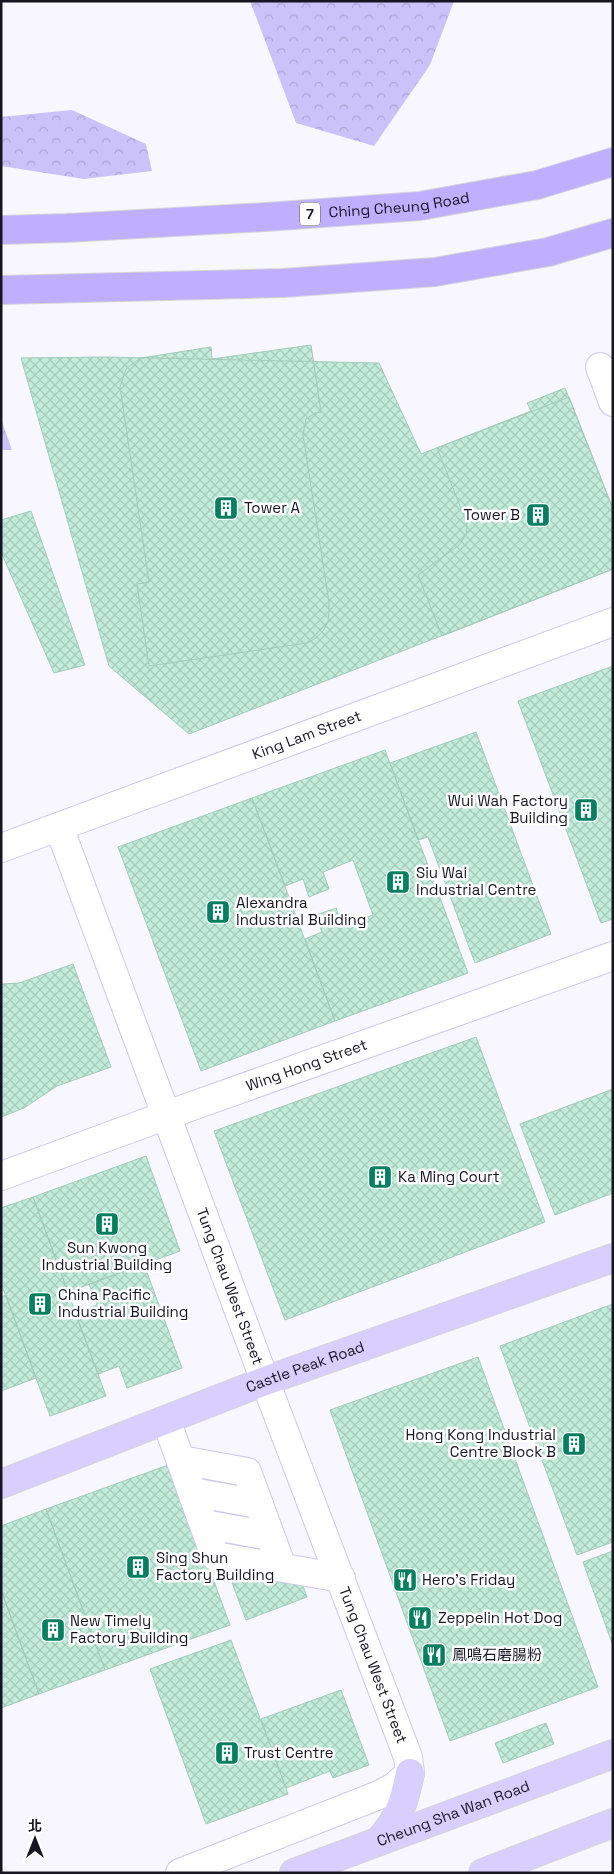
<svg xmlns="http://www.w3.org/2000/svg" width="614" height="1874" viewBox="0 0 614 1874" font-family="'Space Grotesk','Noto Sans TC',sans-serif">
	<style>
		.forest { fill: url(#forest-crowns) }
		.building { fill: url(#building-cross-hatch); stroke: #a3cbba }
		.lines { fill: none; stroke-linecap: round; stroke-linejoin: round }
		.minor-casing { stroke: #ccc7eb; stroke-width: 30 }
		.major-casing { stroke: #d5d5d7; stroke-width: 30 }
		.highway-casing { stroke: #d5d5d7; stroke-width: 30 }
		.minor { stroke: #fff; stroke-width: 28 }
		.major { stroke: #d8cfff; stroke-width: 28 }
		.highway { stroke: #beafff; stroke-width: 28 }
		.labels { text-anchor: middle; stroke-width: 5; stroke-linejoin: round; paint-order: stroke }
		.shield { fill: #fff; stroke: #5d5b64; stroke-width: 1 }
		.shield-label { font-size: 14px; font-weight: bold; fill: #181522 }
		.street-label { font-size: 15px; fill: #181522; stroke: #fff }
		.poi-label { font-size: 15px; fill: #181522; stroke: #fff; text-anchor: start }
	</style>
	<defs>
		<pattern id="forest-crowns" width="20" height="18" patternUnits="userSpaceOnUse" patternTransform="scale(1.25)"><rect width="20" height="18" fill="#cbc2f9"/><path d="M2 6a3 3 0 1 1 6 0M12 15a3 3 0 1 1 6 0" fill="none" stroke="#aea6d5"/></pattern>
		<pattern id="building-cross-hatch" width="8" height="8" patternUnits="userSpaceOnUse" patternTransform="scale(1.25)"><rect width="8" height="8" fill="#c2ecda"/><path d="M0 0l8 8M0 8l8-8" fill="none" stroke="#a6cabb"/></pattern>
	</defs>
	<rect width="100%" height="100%" fill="#f8f7ff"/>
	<path class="forest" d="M250,1H454L430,65L374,146L296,123Z
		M72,110L146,144L152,171L84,179L1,166V117Z
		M1,419L12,450H1Z"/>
	<path class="building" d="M311,345L321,412L315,413L306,419L303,435L329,602V612L328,622L323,631L316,638L307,643L149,666L137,584L149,582L120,387L126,369L141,358L211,347L212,359Z
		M105,357L379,363L421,454L531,411L527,403L565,388L613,509V569L189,734L109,666L21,358Z
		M569,397L613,509V569L442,636L418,575L459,545L466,535L467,528L466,521L437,448Z
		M31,511L85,665L54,673L1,552V520Z
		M613,666V919L601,923L518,701Z
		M476,732L551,934L475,963L428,837L418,840L390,763Z
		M385,750L468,973L335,1021L305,939L322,932L316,915L336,908L342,926L373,915L353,860L323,872L329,889L309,897L303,879L285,886L252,798Z
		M252,798L335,1021L201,1071L118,847Z
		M73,964L111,1067L57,1086L24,1108L1,1117V984L19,983Z
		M476,1037L545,1222L285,1320L214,1131Z
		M613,1089V1193L555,1215L520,1124Z
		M146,1156L180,1251L68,1292L33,1197Z
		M33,1197L106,1396L50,1416L1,1283V1208Z
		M144,1264L182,1368L127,1388L119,1366L98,1374L75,1313L97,1305L89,1284Z
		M6,1295L36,1378L1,1391V1297Z
		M613,1304V1542L577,1555L500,1346Z
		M478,1357L598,1687L450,1741L330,1410Z
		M171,1464L230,1625L105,1670L46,1509Z
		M46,1509L105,1670L39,1694L1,1590V1526Z
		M613,1551V1646L583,1562Z
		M249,1573L302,1583L307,1597L246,1620L231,1580Z
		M1,1590L39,1694L1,1708Z
		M231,1640L288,1794L206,1824L150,1669Z
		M341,1690L369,1765L333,1778L330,1771L286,1788L261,1719Z
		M546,1723L554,1744L503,1763L495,1743Z"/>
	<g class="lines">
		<defs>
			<g id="minor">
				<path d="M600,367L613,402"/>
				<path id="s1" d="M59,827L265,1381L408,1757L410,1773L394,1787L379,1795L180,1873"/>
				<path id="s2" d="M1,848L613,622"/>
				<path id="s3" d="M1,1176L167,1115L613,956"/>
				<path d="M166,1420L215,1556L341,1578"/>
				<path d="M181,1460L247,1472L282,1567"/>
				<path d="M192,1492L259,1504"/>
				<path d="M204,1524L270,1536"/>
			</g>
			<g id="major">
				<path id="s4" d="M1,1484L265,1381L613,1258"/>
				<path d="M380,1840C400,1816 404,1803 410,1773"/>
				<path id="s5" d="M294,1873L613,1754"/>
				<path d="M483,1873L613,1823"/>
			</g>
			<g id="highway">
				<path id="s6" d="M1,230L67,228L266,217L420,206L537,185L613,162"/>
				<path d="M1,290L283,283L435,272L548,252L613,233"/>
			</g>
		</defs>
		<use href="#minor" class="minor-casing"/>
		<use href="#major" class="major-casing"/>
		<use href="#highway" class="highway-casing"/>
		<use href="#minor" class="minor"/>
		<use href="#major" class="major"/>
		<use href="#highway" class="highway"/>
	</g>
	<defs>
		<symbol id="building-square" viewBox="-11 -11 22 22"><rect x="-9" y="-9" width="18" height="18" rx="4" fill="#047f5f" stroke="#fff"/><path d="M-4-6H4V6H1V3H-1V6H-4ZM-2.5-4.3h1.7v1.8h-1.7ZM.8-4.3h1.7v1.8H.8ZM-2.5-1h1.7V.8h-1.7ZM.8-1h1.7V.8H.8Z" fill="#fff"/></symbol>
		<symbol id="restaurant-square" viewBox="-11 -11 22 22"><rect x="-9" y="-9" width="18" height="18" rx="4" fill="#047f5f" stroke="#fff"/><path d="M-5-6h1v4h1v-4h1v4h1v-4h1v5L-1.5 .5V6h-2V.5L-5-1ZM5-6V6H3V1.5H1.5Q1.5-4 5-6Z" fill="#fff"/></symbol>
	</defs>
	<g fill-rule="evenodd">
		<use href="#building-square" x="212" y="494" width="28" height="28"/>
		<use href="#building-square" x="524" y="501" width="28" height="28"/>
		<use href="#building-square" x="572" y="796" width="28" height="28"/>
		<use href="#building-square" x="384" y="868" width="28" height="28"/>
		<use href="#building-square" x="204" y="898" width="28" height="28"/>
		<use href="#building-square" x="366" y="1163" width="28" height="28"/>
		<use href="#building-square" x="93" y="1210" width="28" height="28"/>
		<use href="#building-square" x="26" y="1290" width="28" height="28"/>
		<use href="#building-square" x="560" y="1430" width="28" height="28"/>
		<use href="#building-square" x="124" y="1553" width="28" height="28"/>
		<use href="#restaurant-square" x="391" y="1566" width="28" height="28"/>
		<use href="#restaurant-square" x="406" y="1604" width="28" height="28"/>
		<use href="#building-square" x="39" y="1616" width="28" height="28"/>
		<use href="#restaurant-square" x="420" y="1641" width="28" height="28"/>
		<use href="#building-square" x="213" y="1739" width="28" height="28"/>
	</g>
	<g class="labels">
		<rect class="shield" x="300" y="202.5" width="20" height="23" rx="4"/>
		<g class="shield-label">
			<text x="310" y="219">7</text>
		</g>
		<g class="street-label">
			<text dy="5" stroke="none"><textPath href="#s6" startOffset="399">Ching Cheung Road</textPath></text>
			<text dy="5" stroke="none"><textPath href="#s2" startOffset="326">King Lam Street</textPath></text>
			<text dy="5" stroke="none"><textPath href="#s3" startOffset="325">Wing Hong Street</textPath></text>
			<text dy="5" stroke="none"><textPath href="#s1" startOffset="490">Tung Chau West Street</textPath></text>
			<text dy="5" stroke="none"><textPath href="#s4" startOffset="326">Castle Peak Road</textPath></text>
			<text dy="5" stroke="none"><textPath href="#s1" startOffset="895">Tung Chau West Street</textPath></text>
			<text dy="5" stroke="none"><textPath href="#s5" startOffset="170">Cheung Sha Wan Road</textPath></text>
		</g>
		<g class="poi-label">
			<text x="244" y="513">Tower A</text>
			<text x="520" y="520" text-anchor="end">Tower B</text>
			<text x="568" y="806" text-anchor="end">Wui Wah Factory<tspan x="568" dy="17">Building</tspan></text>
			<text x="416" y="878">Siu Wai<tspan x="416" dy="17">Industrial Centre</tspan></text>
			<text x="236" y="908">Alexandra<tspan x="236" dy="17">Industrial Building</tspan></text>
			<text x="398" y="1182">Ka Ming Court</text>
			<text x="107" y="1253" text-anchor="middle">Sun Kwong<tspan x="107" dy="17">Industrial Building</tspan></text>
			<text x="58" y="1300">China Pacific<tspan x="58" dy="17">Industrial Building</tspan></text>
			<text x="556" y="1440" text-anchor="end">Hong Kong Industrial<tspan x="556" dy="17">Centre Block B</tspan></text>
			<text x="156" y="1563">Sing Shun<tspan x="156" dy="17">Factory Building</tspan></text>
			<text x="422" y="1585">Hero's Friday</text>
			<text x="438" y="1623">Zeppelin Hot Dog</text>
			<text x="70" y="1626">New Timely<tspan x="70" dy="17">Factory Building</tspan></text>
			<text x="452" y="1660">鳳鳴石磨腸粉</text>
			<text x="244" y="1758">Trust Centre</text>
		</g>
	</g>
	<rect width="614" height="1874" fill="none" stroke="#181522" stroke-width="5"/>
	<g transform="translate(35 1839)" stroke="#ffffff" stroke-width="4" paint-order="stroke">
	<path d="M0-4L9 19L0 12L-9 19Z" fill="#181522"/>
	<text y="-8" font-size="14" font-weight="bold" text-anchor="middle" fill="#181522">北</text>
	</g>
</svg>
